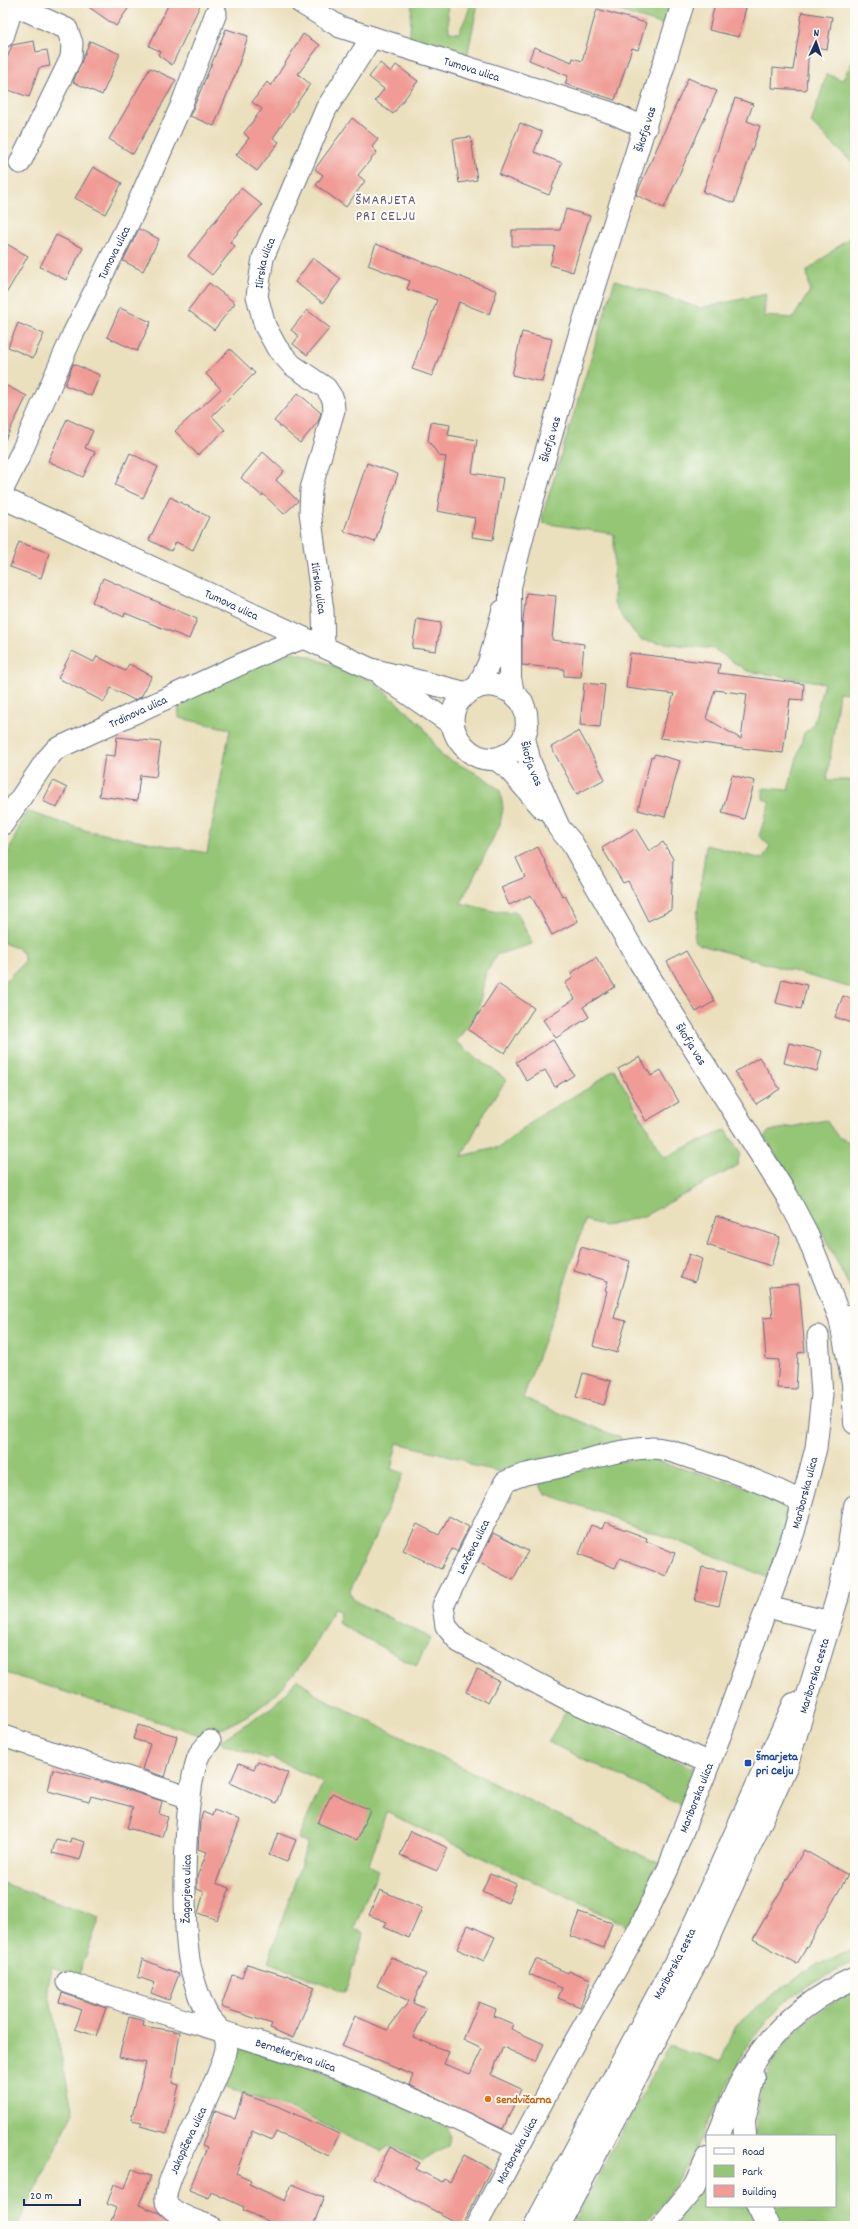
<svg xmlns="http://www.w3.org/2000/svg" width="858" height="2229" viewBox="0 0 858 2229" font-family="Dekko,sans-serif">
	<style>
		.green { fill: #94c676; stroke: #587a6a }
		.building { fill: #f09b95; fill-rule: evenodd }
		.lines { fill: none; stroke-linecap: round; stroke-linejoin: round }
		.minor-casing { stroke: #646d80; stroke-width: 23 }
		.secondary-casing { stroke: #646d80; stroke-width: 24 }
		.motorway-casing { stroke: #646d80; stroke-width: 24 }
		.minor { stroke: #fff; stroke-width: 21 }
		.secondary { stroke: #fff; stroke-width: 22 }
		.motorway { stroke: #fff; stroke-width: 22 }
		.transit-dot { fill: #1a4fb4; stroke: #fdfcf7; stroke-width: 1.5 }
		.food-dot { fill: #e8710a; stroke: #fdfcf7; stroke-width: 1.5 }
		.labels { text-anchor: middle; stroke-width: 4; stroke-linejoin: round; paint-order: stroke }
		.street-label { font-size: 12px; fill: #1b2f5e; stroke: #fdfcf7 }
		.transit-label { font-size: 12px; font-weight: bold; fill: #164399; stroke: #fdfcf7; text-anchor: start }
		.food-label { font-size: 12px; font-weight: bold; fill: #c56008; stroke: #fdfcf7; text-anchor: start }
		.quarter-label { font-size: 14px; letter-spacing: 1px; fill: #665571; stroke: #fdfcf7 }
	</style>
	<rect width="100%" height="100%" fill="#fdfcf7"/>
	<filter id="ink" filterUnits="userSpaceOnUse"><feTurbulence type="fractalNoise" baseFrequency=".025" numOctaves="2"/><feDisplacementMap in="SourceGraphic" scale="8" xChannelSelector="R" yChannelSelector="G"/><feConvolveMatrix kernelMatrix="1 2 1 2 8 2 1 2 1" color-interpolation-filters="sRGB"/></filter>
	<filter id="wash" filterUnits="userSpaceOnUse"><feTurbulence type="fractalNoise" baseFrequency=".012" numOctaves="4" result="noise"/><feDisplacementMap in="SourceGraphic" scale="16" xChannelSelector="R" yChannelSelector="G"/><feGaussianBlur stdDeviation="0.9" result="paint"/><feColorMatrix in="noise" values="0 0 0 0 0 0 0 0 0 0 0 0 0 0 0 0 0 1.4 0 .05"/><feComposite in="paint" operator="in"/></filter>
	<g filter="url(#wash)">
		<rect width="100%" height="100%" fill="#ebe0be"/>
		<path class="green" d="M412,3H447L449,32L459,33L469,10L470,3H478L467,57L409,47Z
			M592,3H671L664,25Z
			M855,48V165L811,123L827,74L842,80L854,59Z
			M855,233V694L839,692L827,780H855V989L701,945L694,940L706,845L763,859L770,846L759,836L770,802L763,799V788L788,790L804,733L813,726L824,683L747,671L714,649L641,640L623,619L614,603V534L543,523L542,517L615,280L700,308L766,294L764,316L793,318L810,291L807,271Z
			M292,652L303,654L373,681L422,725L442,756L482,776L500,790L503,808L500,824L461,903L493,911L517,912L532,944L496,955L485,976L478,1011L456,1042L507,1080L488,1106L462,1156L500,1147L538,1116L589,1088L614,1069L664,1157L726,1130L740,1153L737,1166L644,1216L605,1226L585,1220L562,1291L523,1398L621,1438L622,1446L502,1472L470,1465L463,1459L397,1443L391,1469L404,1473L350,1591L353,1599L359,1603L431,1638L416,1666L338,1623L340,1611L333,1609C315,1649 288,1690 250,1714C236,1722 220,1729 206,1737L3,1672V983L24,962V954L17,948L3,943V865L26,811L88,831L207,853L230,729L179,718L178,701Z
			M826,1120L838,1137L855,1144V1294L850,1288C825,1235 795,1185 764,1136L770,1131Z
			M642,1457L747,1487L780,1502L787,1512L786,1529L769,1578L670,1538L544,1493L537,1478Z
			M298,1679L315,1694L635,1853L660,1863L634,1929L386,1812L369,1865L378,1870L354,1929L364,1933L345,1992L268,1962L308,1843L298,1839L323,1782L272,1758L267,1759L223,1744L220,1741L272,1707Z
			M567,1710L697,1770L684,1806L548,1742Z
			M3,1883L100,1917L78,1977L52,1967L47,1984L73,2114L17,2226H3Z
			M855,1948V1961L815,1981L790,1997L764,2024L746,2048L680,2179L659,2208L640,2226H575L573,2222L669,2045L722,2062L736,2025L780,1989L818,1964Z
			M855,1991V2226H782L771,2206H835V2136H756C754,2069 795,2017 855,1991Z
			M237,2048L258,2050L301,2063L446,2123L450,2136L448,2146L423,2161L389,2145L381,2151L288,2108L220,2086L233,2050Z
			M707,2177V2206H749L759,2226H674Z"/>
		<g id="blocks">
			<path class="building" d="M83,3H132L116,26Z
				M169,3H201L172,65L158,55L160,51L149,46Z
				M715,3H747L739,37L709,30Z
				M597,9L646,23L638,50L632,48L615,100L565,84L568,76L529,60L534,47L572,62L573,58L582,61Z
				M802,12L832,17L827,49L809,46L806,90L772,88L773,68L793,70Z
				M226,29L248,36L237,70L214,126L190,116Z
				M303,34L320,45L298,74L310,84L273,138L279,142L257,171L236,155L249,138L244,133L262,109L252,102L267,82L271,86Z
				M34,41L36,52L47,50L50,66L39,68L29,97L3,88V69L12,45Z
				M90,41L120,54L102,95L73,82Z
				M380,63L391,72L396,65L418,81L393,114L375,101L384,89L369,77Z
				M150,68L176,80L133,154L109,139Z
				M688,78L717,91L664,208L636,195Z
				M735,98L753,104L747,121L760,126L734,203L703,192Z
				M352,118L378,139L372,147L377,152L358,175L365,181L346,207L316,185L323,175L315,169Z
				M520,123L542,132L534,152L562,163L549,195L499,175Z
				M471,137L477,180L459,183L453,139Z
				M93,167L122,183L105,214L75,198Z
				M241,188L262,205L230,242L235,246L212,275L188,256Z
				M566,209L590,216L573,272L550,265L555,246H512V230H560Z
				M139,229L159,239L143,271L123,261Z
				M56,235L83,248L66,280L40,267Z
				M3,242L28,256L3,299Z
				M376,244L497,291L489,314L459,302L432,376L412,369L437,300L407,289L410,281L368,265Z
				M313,258L341,279L323,303L295,282Z
				M209,283L235,303L214,330L188,310Z
				M120,308L151,322L137,351L107,337Z
				M307,310L330,328L307,355L293,344L299,336L291,330Z
				M18,323L44,334L33,358L8,347Z
				M522,332L552,339L542,382L512,375Z
				M230,349L255,373L212,416L225,430L198,455L175,431L221,389L206,374Z
				M73,364L100,375L91,396L65,385Z
				M3,384L27,396L3,444Z
				M298,393L321,413L318,422L300,443L274,421Z
				M67,419L93,431L85,448L95,452L83,477L48,461Z
				M431,422L450,425L448,435L477,440L472,473L503,478L493,540L472,537L475,518L437,511L446,457L439,456L428,440Z
				M263,452L284,471L276,480L298,501L284,514L263,494L262,496L241,478Z
				M130,453L158,467L143,498L115,485Z
				M367,463L398,474L375,542L344,531Z
				M170,497L209,517L193,550L176,542L171,551L149,540Z
				M19,542L49,553L41,578L10,567Z
				M103,578L197,619L189,639L125,613L124,617L92,602Z
				M526,593L556,596L552,640L584,644L581,677L564,676V669L522,665V630Z
				M417,619L441,623L436,651L412,648Z
				M72,651L94,662L97,656L125,671L129,664L152,676L141,697L134,700L111,688L104,702L58,678Z
				M630,653L720,664L718,673L804,684L803,700L790,699L783,753L660,738L674,694L626,688ZM715,690L747,694L741,739L706,718Z
				M584,683L605,685L600,727L580,725Z
				M579,731L605,779L577,794L551,747Z
				M117,737L161,742L156,777L140,775L137,801L99,796L105,755L115,756Z
				M655,754L680,761L665,817L638,810L651,757L653,758Z
				M732,775L755,781L744,819L722,813Z
				M53,781L67,788L57,808L43,801Z
				M635,828L649,851L663,842L673,859L671,910L648,921L628,881L623,883L602,848Z
				M538,847L562,896L565,895L578,921L552,935L531,895L509,905L501,887L525,877L516,858Z
				M686,951L715,1001L696,1012L667,962Z
				M596,957L615,987L583,1007L589,1017L556,1038L543,1020L575,999L565,983L573,978L571,973Z
				M782,979L807,985L801,1009L776,1003Z
				M498,984L534,1008L505,1053L468,1030Z
				M843,996L855,1000V1024L835,1017Z
				M553,1040L574,1075L555,1087L545,1070L527,1081L516,1062Z
				M789,1043L822,1051L817,1071L784,1063Z
				M640,1057L651,1076L661,1070L679,1102L646,1121L618,1069Z
				M759,1057L780,1089L756,1104L735,1072Z
				M716,1216L780,1237L771,1266L707,1245Z
				M581,1247L630,1261L614,1318L626,1321L617,1353L593,1346L607,1291L605,1290L608,1281L574,1271Z
				M689,1254L702,1259L695,1282L681,1277Z
				M799,1284L805,1352L798,1353L796,1389L777,1388L779,1360L766,1359L763,1318L773,1317L770,1286Z
				M583,1373L611,1381L604,1405L576,1397Z
				M449,1516L469,1527L457,1551L452,1549L441,1569L403,1550L417,1524L439,1535Z
				M605,1522L647,1538L646,1541L675,1553L666,1576L620,1558L615,1568L579,1554L591,1525L602,1529Z
				M493,1533L528,1551L513,1580L478,1562Z
				M702,1567L727,1572L719,1606L695,1601Z
				M477,1670L499,1681L488,1703L466,1692Z
				M138,1725L177,1736L165,1777L142,1769L150,1744L133,1739Z
				M258,1761L288,1773L276,1803L230,1783L239,1763L254,1769Z
				M53,1769L109,1784L162,1801L159,1814L168,1817L162,1837L127,1828L133,1807L91,1796L89,1802L48,1791Z
				M332,1793L370,1810L357,1840L318,1823Z
				M214,1810L240,1820L216,1883L230,1888L217,1920L198,1913L204,1892L197,1889V1877L207,1852L198,1849L200,1821L203,1812L212,1816Z
				M411,1831L448,1848L437,1871L400,1855Z
				M278,1833L296,1840L287,1862L269,1855Z
				M71,1838L85,1842L80,1860L52,1853L56,1839L70,1842Z
				M804,1850L848,1875L797,1964L753,1939Z
				M490,1873L516,1884L508,1903L482,1892Z
				M380,1890L422,1908L409,1938L384,1927L387,1922L369,1915Z
				M579,1912L612,1923L604,1948L570,1936Z
				M468,1925L495,1937L484,1961L457,1949Z
				M391,1957L426,1974L413,2003L426,2009L413,2037L449,2052L444,2064L470,2074L482,2049L463,2040L479,2002L496,2009L494,2016L513,2024L511,2029L544,2044L535,2062L503,2047L491,2075L521,2089L503,2129L409,2085L413,2075L342,2046L355,2016L387,2030L409,2001L377,1986Z
				M142,1959L179,1974L169,2000L151,1993L155,1983L138,1977Z
				M536,1959L568,1973L569,1971L591,1979L580,2007L558,1998L562,1988L529,1974Z
				M247,1964L286,1976V1975L315,1987L293,2038L270,2028L272,2024L221,2007L232,1975L242,1978Z
				M62,1993L106,2008L96,2036L75,2029L82,2010L59,2002Z
				M129,2017L144,2021L143,2026L180,2032L172,2083L179,2085L167,2133L140,2126L142,2122L131,2120L146,2063L119,2057Z
				M243,2094L277,2106L339,2134L329,2156L276,2132L272,2140L252,2131L236,2173L251,2180L249,2184L285,2201L292,2184L324,2197L313,2226H278L243,2210L244,2207L211,2192L209,2198L189,2190L207,2148L202,2146L215,2111L235,2119Z
				M390,2147L420,2163L416,2169L442,2182L444,2179L450,2182L464,2155L491,2169L462,2225L373,2179Z
				M132,2169L151,2176L139,2205L159,2213L177,2226H109L116,2208L107,2204L114,2184L125,2188Z"/>
		</g>
	</g>
	<g filter="url(#ink)">
		<use href="#blocks" fill-opacity="0" stroke="#646d80" stroke-width="1"/>
		<g class="lines">
			<defs>
				<g id="minor">
					<path id="s1" d="M301,3L340,27L612,113L646,128"/>
					<path d="M14,5L67,29L72,43L71,58L20,163"/>
					<path d="M3,37L14,3"/>
					<path id="s2" d="M3,489L21,453L73,334L133,214L181,106L216,13"/>
					<path id="s3" d="M3,498L371,669L467,693"/>
					<path id="s4" d="M324,647L323,611L310,512L311,489L334,410L333,399L326,388L292,365L277,348L265,326L257,296L263,258L326,109L372,37"/>
					<path d="M382,676L453,725"/>
					<path id="s5" d="M3,824L47,759L56,749L274,649L304,638"/>
					<path d="M840,1318L855,1314"/>
					<path d="M767,1607L830,1622"/>
					<path d="M3,1736L190,1798"/>
					<path id="s6" d="M709,1763L565,1698L459,1642L446,1626L443,1606L505,1482C525,1472 539,1472 560,1467C589,1459 620,1449 650,1448C664,1447 678,1454 691,1458C729,1470 767,1483 802,1502"/>
					<path id="s7" d="M67,1982C143,2009 221,2030 298,2055C373,2079 446,2113 517,2149"/>
					<path id="s8" d="M210,2226C197,2221 175,2215 167,2204C155,2188 231,2068 226,2041C224,2031 215,2025 209,2017C200,2003 195,1984 191,1969C181,1931 183,1787 200,1753C203,1749 207,1745 210,1741"/>
					<path id="s9" d="M476,2226L574,2043L639,1929L668,1869L724,1726L794,1532L816,1448L822,1395L818,1336"/>
				</g>
				<g id="secondary">
					<path id="s10" d="M683,3L579,337L524,530L510,587V678L513,693L522,702L526,713L527,726L524,738L530,763L559,828L572,843L641,964L787,1196L806,1232L840,1318L853,1383L855,1423"/>
					<path d="M478,687L489,663L503,611"/>
					<path d="M513,693C499,685 487,682 472,690C420,718 485,796 524,738"/>
					<path d="M496,759L508,768L543,808"/>
					<path id="s11" d="M535,2226L687,1940L794,1704"/>
					<path id="s12" d="M558,2226L705,1945L787,1764L837,1599L848,1551L855,1506"/>
				</g>
				<path id="motorway" d="M718,2136C726,2118 732,2097 742,2080C769,2033 805,2000 855,1978
					M745,2136L744,2120L754,2078
					M758,2206L768,2226
					M662,2226L694,2187L707,2158"/>
			</defs>
			<use href="#minor" class="minor-casing"/>
			<use href="#secondary" class="secondary-casing"/>
			<use href="#motorway" class="motorway-casing"/>
			<use href="#minor" class="minor"/>
			<use href="#secondary" class="secondary"/>
			<use href="#motorway" class="motorway"/>
		</g>
	</g>
	<rect class="transit-dot" x="744" y="1759" width="8" height="8" rx="2"/>
	<circle class="food-dot" cx="488" cy="2099" r="4"/>
	<g class="labels">
		<g class="street-label">
			<text dy="4" stroke="none"><textPath href="#s1" startOffset="184">Tumova ulica</textPath></text>
			<text transform="translate(645 129) rotate(-73)" y="4">Škofja vas</text>
			<text dy="4" stroke="none"><textPath href="#s2" startOffset="261">Tumova ulica</textPath></text>
			<text dy="4" stroke="none"><textPath href="#s4" startOffset="419">Ilirska ulica</textPath></text>
			<text transform="translate(550 439) rotate(-74)" y="4">Škofja vas</text>
			<text transform="translate(319 588) rotate(82)" y="4">Ilirska ulica</text>
			<text dy="4" stroke="none"><textPath href="#s3" startOffset="252">Tumova ulica</textPath></text>
			<text dy="4" stroke="none"><textPath href="#s5" startOffset="182">Trdinova ulica</textPath></text>
			<text dy="4" stroke="none"><textPath href="#s10" startOffset="792">Škofja vas</textPath></text>
			<text dy="4" stroke="none"><textPath href="#s10" startOffset="1116">Škofja vas</textPath></text>
			<text dy="4" stroke="none"><textPath href="#s9" startOffset="806">Mariborska ulica</textPath></text>
			<text dy="4" stroke="none"><textPath href="#s6" startOffset="385">Levčeva ulica</textPath></text>
			<text dy="4" stroke="none"><textPath href="#s12" startOffset="608">Mariborska cesta</textPath></text>
			<text dy="4" stroke="none"><textPath href="#s9" startOffset="482">Mariborska ulica</textPath></text>
			<text transform="translate(186 1889) rotate(-89)" y="4">Žagarjeva ulica</text>
			<text dy="4" stroke="none"><textPath href="#s11" startOffset="297">Mariborska cesta</textPath></text>
			<text dy="4" stroke="none"><textPath href="#s7" startOffset="240">Bernekerjeva ulica</textPath></text>
			<text dy="4" stroke="none"><textPath href="#s8" startOffset="117">Jakopičeva ulica</textPath></text>
			<text dy="4" stroke="none"><textPath href="#s9" startOffset="86">Mariborska ulica</textPath></text>
		</g>
		<g class="transit-label">
			<text x="756" y="1760">Šmarjeta<tspan x="756" dy="14">pri Celju</tspan></text>
		</g>
		<g class="food-label">
			<text x="496" y="2103">Sendvičarna</text>
		</g>
		<g class="quarter-label">
			<text x="386" y="204">ŠMARJETA<tspan x="386" dy="16">PRI CELJU</tspan></text>
		</g>
	</g>
	<rect width="858" height="2229" fill="none" stroke="#fdfcf7" stroke-width="16"/>
	<rect x="706" y="2135" width="130" height="72" fill="#fdfcf7" stroke="#a3aaba"/>
	<rect x="714" y="2148" width="20" height="6" fill="#ffffff" stroke="#a3aaba"/>
	<text x="742" y="2155" font-size="12" fill="#1b2f5e">Road</text>
	<rect x="714" y="2165" width="20" height="12" fill="#94c676" stroke="#a3aaba"/>
	<text x="742" y="2175" font-size="12" fill="#1b2f5e">Park</text>
	<rect x="714" y="2185" width="20" height="12" fill="#f09b95" stroke="#a3aaba"/>
	<text x="742" y="2195" font-size="12" fill="#1b2f5e">Building</text>
	<g transform="translate(816 42) rotate(3)" stroke="#fdfcf7" stroke-width="3" paint-order="stroke">
	<path d="M0-3L7 15L0 10L-7 15Z" fill="#1b2f5e"/>
	<text y="-6" font-size="11" font-weight="bold" text-anchor="middle" fill="#1b2f5e">N</text>
	</g>
	<path d="M24 2199v6h56v-6" fill="none" stroke="#1b2f5e" stroke-width="2"/>
	<text x="30" y="2199" font-size="12" fill="#1b2f5e" stroke="#fdfcf7" stroke-width="3" paint-order="stroke">20 m</text>
</svg>
